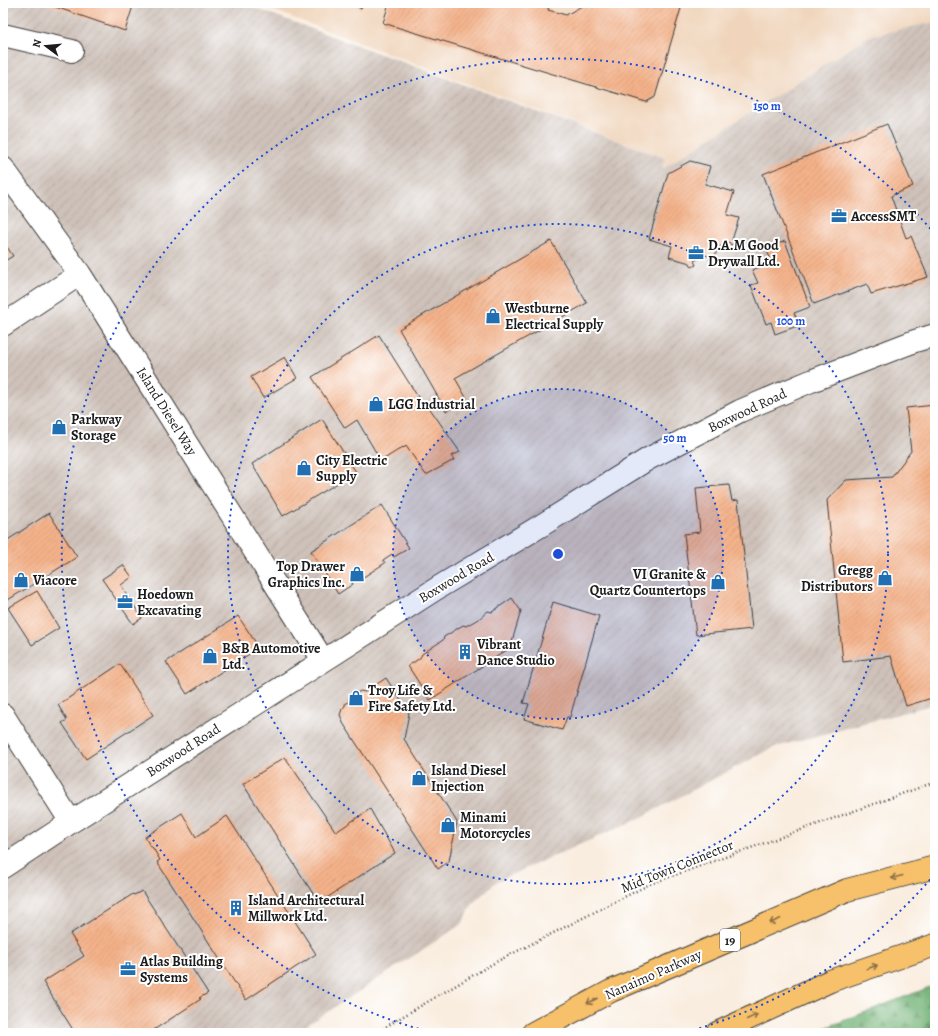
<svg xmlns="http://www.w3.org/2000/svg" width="938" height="1036" viewBox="0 0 938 1036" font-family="Alegreya,serif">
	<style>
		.built { fill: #f0d5bc }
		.industrial { fill: url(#industrial-furrows) }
		.forest { fill: url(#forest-firs); stroke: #456647 }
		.building { fill: url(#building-hatch) }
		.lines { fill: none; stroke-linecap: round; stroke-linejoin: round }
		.minor-casing { stroke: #3d3b39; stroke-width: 24 }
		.highway-casing { stroke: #3d3b39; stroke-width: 24 }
		.path { stroke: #3d3b39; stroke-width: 2.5; stroke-dasharray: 1 3; stroke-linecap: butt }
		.minor { stroke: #fff; stroke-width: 22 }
		.highway { stroke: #f7c06b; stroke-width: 22 }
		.oneway { stroke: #8a6e44 }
		.ring { fill: none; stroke: #1d4ed8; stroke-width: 2; stroke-dasharray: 2 4 }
		.labels { text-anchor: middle; stroke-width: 4; stroke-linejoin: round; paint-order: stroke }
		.shield { fill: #fff; stroke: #606060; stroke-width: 1 }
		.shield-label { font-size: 13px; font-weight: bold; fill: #1c1c1c }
		.poi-label { font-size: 14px; font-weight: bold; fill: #1c1c1c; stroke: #fff; text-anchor: start }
		.street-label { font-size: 14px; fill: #1c1c1c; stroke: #fff }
		.centre { fill: #1d4ed8; stroke: #fff; stroke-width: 2 }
		.ring-label { font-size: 12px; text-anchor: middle; font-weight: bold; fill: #1d4ed8; stroke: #fff; stroke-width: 4; stroke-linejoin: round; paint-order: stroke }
	</style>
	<defs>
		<pattern id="industrial-furrows" width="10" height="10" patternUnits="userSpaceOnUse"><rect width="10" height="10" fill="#cec1b9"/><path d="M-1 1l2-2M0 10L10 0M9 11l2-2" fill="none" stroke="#b0a59e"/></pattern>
		<pattern id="forest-firs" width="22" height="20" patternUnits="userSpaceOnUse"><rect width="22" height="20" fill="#6eb072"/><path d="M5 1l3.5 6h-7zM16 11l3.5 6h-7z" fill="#5a8e5d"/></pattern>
		<pattern id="building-hatch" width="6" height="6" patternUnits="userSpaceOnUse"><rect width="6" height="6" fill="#f4b28a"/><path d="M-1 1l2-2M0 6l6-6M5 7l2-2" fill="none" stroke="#d19876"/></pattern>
	</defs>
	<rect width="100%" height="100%" fill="#fff"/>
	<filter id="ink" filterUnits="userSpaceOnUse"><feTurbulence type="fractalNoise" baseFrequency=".025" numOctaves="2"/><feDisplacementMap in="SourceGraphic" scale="8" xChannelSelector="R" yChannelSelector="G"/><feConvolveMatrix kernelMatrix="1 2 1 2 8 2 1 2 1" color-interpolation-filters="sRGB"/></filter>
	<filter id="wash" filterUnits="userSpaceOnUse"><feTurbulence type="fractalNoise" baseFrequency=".012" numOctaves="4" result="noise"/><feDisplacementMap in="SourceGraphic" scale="16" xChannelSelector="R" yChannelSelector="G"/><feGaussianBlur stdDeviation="0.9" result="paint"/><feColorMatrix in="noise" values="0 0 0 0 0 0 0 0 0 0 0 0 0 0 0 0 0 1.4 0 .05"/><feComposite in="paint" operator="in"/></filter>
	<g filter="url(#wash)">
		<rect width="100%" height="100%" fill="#f9eddf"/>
		<path class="built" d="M254,3H935V22L869,36L662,169L665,158Z"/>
		<path class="industrial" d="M3,3H241L665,158L662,169L869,36L935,22V704L772,748L640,818L497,881L473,903L462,924L295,1033H3Z"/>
		<path class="forest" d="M935,985V1033H812Z"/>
		<g id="blocks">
			<path class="building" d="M44,3H134L125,31Z
				M353,3H363L361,9Z
				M389,3H542L549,5L548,10L566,15L587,3H684L683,7L681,8L655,97L646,102L383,23Z
				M887,124L913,186L891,196L906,238L911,236L928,277L871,294L867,284L814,304L763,174Z
				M690,161L710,166L705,184L734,192L727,215L739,218L732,240L735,243L731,245L729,242L717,248L715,258L705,255L694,261L696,265L692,267L690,263L669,257L672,246L649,239L668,173Z
				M3,241L13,256L3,262Z
				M551,241L587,303L455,378L467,399L446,411L399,329Z
				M785,241L810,307L794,313L800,325L775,334L771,322L766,324L751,285L758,283L752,270L772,262L766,249Z
				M379,335L423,405L426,403L460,452L451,456L454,460L426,475L406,446L404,448L403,447L381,461L357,420L345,428L312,377Z
				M285,357L297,378L263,398L251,377Z
				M935,405V697L906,706L891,656L843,662L827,500L846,480L892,477L911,451L906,408Z
				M322,419L356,472L283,516L252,464Z
				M729,485L732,501L738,500L752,629L696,635L684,534L700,532L696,488Z
				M382,505L409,548L394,557L392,554L383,560L385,563L362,578L360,575L351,581L353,584L338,594L311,551Z
				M49,513L77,557L3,603V543Z
				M123,565L132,577L121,585L142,618L133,624L102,579Z
				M37,591L59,628L32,645L8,608Z
				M512,598L521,611L510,648L430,700L408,666L420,658L422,654L443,640L444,637L463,625L466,626L480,618L488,611L492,612Z
				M553,602L599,616L570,717H567L562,730L524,719L529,704L523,703Z
				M238,616L256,643L254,651L187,694L166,662Z
				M120,664L153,715L86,759L62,723L67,720L58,705Z
				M386,678L409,713L404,739L457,822L449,861L438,869L343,723L342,719L340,715L342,709L345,706V704L349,702V699L360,691L365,692Z
				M285,757L336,832L370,809L395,853L319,903L243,784Z
				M182,813L196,837L227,816L316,954L246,1000L157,862L160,860L153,848L150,846L145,837Z
				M142,891L208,993L199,998L201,999L149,1033H75L43,982L84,956L70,934L133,894L134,895Z"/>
		</g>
	</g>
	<g filter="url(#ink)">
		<use href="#blocks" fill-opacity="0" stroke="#3d3b39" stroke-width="1"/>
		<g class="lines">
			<defs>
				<path id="minor" d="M3,35L72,51
					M3,168L80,274L323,660
					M3,325L80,274
					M3,715L71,822
					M3,867L71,822L439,587L542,525L648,459L740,411L811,381L915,341L935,335"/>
				<path id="highway" d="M533,1033L611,991L847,890L935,867
					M717,1033L830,981L935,945"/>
			</defs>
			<use href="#minor" class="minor-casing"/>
			<use href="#highway" class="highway-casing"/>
			<path class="path" d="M376,1033L400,1018L494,963L650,884L935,782
				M914,1033L935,1026"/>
			<use href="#minor" class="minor"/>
			<use href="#highway" class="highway"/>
		</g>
		<defs><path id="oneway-shaft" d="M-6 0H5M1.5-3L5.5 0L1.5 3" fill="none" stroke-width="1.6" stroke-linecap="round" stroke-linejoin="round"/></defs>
		<g class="oneway">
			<use href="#oneway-shaft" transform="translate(897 877) rotate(166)"/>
			<use href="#oneway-shaft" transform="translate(775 921) rotate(157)"/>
			<use href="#oneway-shaft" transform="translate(872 967) rotate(-19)"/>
			<use href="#oneway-shaft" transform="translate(592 1001) rotate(152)"/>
			<use href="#oneway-shaft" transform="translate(752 1017) rotate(-25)"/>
		</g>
	</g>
	<circle cx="558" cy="554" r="165" fill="#1d4ed8" fill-opacity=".12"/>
	<g class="ring">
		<circle cx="558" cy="554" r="165"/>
		<circle cx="558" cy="554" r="330"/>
		<path d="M934 875A495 495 0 0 1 686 1032M430 1032A495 495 0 1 1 934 233"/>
	</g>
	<defs>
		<symbol id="office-bare" viewBox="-9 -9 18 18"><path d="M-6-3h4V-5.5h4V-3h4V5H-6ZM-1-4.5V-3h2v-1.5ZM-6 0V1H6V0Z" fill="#1f6fb2" stroke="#fff" stroke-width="2.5" paint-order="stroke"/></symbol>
		<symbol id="shop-bare" viewBox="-9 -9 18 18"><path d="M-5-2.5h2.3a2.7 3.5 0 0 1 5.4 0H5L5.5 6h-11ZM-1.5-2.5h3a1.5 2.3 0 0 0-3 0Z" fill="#1f6fb2" stroke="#fff" stroke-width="2.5" paint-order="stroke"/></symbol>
		<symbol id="building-bare" viewBox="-9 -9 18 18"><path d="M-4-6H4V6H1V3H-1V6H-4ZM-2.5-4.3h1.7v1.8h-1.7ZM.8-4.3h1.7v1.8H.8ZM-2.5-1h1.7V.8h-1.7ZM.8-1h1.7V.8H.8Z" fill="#1f6fb2" stroke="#fff" stroke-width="2.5" paint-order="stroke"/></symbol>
	</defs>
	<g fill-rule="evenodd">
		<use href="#office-bare" x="828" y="205" width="22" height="22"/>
		<use href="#office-bare" x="685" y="242" width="22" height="22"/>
		<use href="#shop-bare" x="482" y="305" width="22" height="22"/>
		<use href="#shop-bare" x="365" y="393" width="22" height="22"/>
		<use href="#shop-bare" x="48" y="416" width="22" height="22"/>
		<use href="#shop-bare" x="293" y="457" width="22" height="22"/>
		<use href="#shop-bare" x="346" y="563" width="22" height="22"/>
		<use href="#shop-bare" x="874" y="567" width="22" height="22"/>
		<use href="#shop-bare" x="10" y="569" width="22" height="22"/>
		<use href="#shop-bare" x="707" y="571" width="22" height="22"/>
		<use href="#office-bare" x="114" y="591" width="22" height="22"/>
		<use href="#building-bare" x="454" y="641" width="22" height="22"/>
		<use href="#shop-bare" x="199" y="645" width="22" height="22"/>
		<use href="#shop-bare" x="345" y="687" width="22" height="22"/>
		<use href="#shop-bare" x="408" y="767" width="22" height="22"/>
		<use href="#shop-bare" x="437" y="814" width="22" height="22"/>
		<use href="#building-bare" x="225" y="897" width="22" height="22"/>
		<use href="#office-bare" x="117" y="958" width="22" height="22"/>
	</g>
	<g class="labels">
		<rect class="shield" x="720" y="929" width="20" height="22" rx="3"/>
		<g class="shield-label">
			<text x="730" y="945">19</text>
		</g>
		<g class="poi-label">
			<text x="851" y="221">AccessSMT</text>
			<text x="708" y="250">D.A.M Good<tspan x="708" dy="16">Drywall Ltd.</tspan></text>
			<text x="505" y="313">Westburne<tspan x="505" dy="16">Electrical Supply</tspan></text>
			<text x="388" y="409">LGG Industrial</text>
			<text x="71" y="424">Parkway<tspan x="71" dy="16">Storage</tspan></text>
			<text x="316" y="465">City Electric<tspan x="316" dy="16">Supply</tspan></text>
			<text x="345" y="571" text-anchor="end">Top Drawer<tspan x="345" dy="16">Graphics Inc.</tspan></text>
			<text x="873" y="575" text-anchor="end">Gregg<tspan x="873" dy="16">Distributors</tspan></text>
			<text x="706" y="579" text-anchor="end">VI Granite &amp;<tspan x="706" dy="16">Quartz Countertops</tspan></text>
			<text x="33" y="585">Viacore</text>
			<text x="137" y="599">Hoedown<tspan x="137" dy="16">Excavating</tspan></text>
			<text x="477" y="649">Vibrant<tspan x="477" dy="16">Dance Studio</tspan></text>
			<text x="222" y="653">B&amp;B Automotive<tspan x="222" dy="16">Ltd.</tspan></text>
			<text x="368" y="695">Troy Life &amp;<tspan x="368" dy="16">Fire Safety Ltd.</tspan></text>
			<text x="431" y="775">Island Diesel<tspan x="431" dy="16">Injection</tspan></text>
			<text x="460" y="822">Minami<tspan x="460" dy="16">Motorcycles</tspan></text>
			<text x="248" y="905">Island Architectural<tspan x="248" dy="16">Millwork Ltd.</tspan></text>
			<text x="140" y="966">Atlas Building<tspan x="140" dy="16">Systems</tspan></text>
		</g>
		<g class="street-label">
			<text transform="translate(747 410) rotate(-25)" y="5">Boxwood Road</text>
			<text transform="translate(167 411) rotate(58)" y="5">Island Diesel Way</text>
			<text transform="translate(456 577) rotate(-31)" y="5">Boxwood Road</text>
			<text transform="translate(183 750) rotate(-33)" y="5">Boxwood Road</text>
			<text transform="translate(677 866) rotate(-22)" y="5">Mid Town Connector</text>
			<text transform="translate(653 974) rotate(-24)" y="5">Nanaimo Parkway</text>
		</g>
	</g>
	<circle cx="558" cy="554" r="6" class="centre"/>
	<g class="ring-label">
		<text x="767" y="110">150 m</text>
		<text x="791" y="325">100 m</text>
		<text x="675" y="442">50 m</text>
	</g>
	<rect width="938" height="1036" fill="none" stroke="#fff" stroke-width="16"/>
	<g transform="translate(46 46) rotate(286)" stroke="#ffffff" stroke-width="3" paint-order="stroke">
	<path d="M0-3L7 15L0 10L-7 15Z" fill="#1c1c1c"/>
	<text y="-6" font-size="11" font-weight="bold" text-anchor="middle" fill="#1c1c1c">N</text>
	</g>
</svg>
